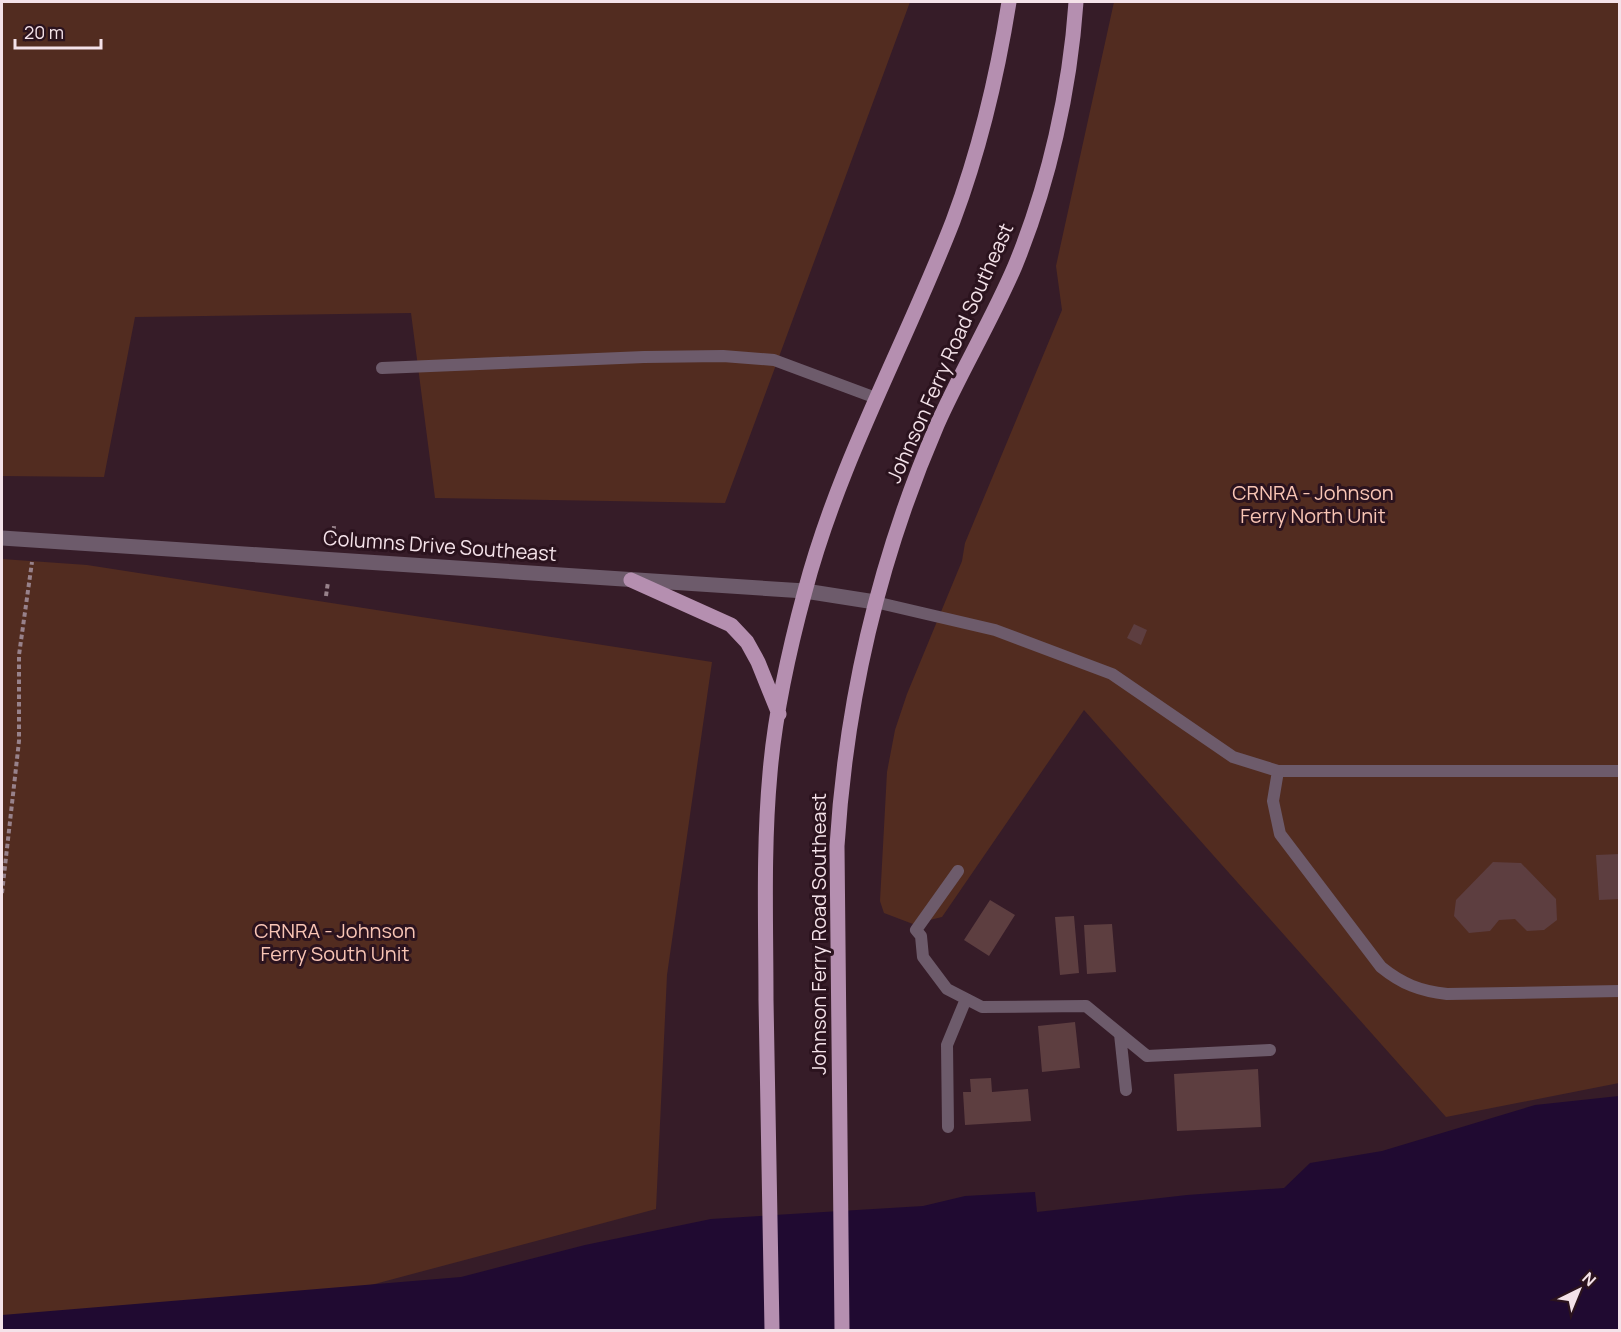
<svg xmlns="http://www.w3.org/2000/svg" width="1621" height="1332" viewBox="0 0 1621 1332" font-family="Manrope,sans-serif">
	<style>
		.green { fill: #522c20 }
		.water { fill: #200a31 }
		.building { fill: #5d3e40 }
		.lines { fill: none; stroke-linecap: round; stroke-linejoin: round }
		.path { stroke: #98828b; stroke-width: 4; stroke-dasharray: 4.5 3; stroke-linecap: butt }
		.lane { stroke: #6d5b6b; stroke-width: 12 }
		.street { stroke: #6d5b6b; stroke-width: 15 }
		.primary { stroke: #b58fb0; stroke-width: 15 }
		.labels { text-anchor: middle; stroke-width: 6; stroke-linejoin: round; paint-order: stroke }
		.street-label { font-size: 20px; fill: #f4e2e9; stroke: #2b131e }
		.park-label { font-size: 20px; fill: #f9c5b5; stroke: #2b131e }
	</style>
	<rect width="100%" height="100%" fill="#361c28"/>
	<path class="green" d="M2,2H910L725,503L435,498L411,313L135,317L104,477L2,476Z
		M1114,2H1619V1083L1446,1117L1084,710L942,917L913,924L884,913L880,901L887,772L895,730L907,694L962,561L965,543L1062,310L1056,266Z
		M2,559L87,565L712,662L667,975L656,1209L217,1326L137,1330H2Z"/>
	<path class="water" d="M1619,1096V1330H2V1315L461,1277L585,1245L711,1219L923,1206L965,1196L1035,1192L1037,1212L1187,1195L1284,1188L1310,1163L1382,1151L1535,1105Z"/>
	<path class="building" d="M1134,624L1147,630L1141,645L1127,638Z
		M1620,854V899L1599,900L1596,855Z
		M1493,862L1521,863L1556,899L1557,920L1544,930L1527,931L1515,919L1499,920L1490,931L1469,933L1454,916L1456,900Z
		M990,900L1015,915L989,956L964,940Z
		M1074,916L1079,973L1060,975L1055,917Z
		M1112,924L1116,972L1087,974L1084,925Z
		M1075,1022L1080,1068L1042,1072L1038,1026Z
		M1258,1069L1261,1127L1177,1131L1174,1074Z
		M991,1078L992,1092L1028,1089L1031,1121L965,1125L963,1092H971L970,1079Z"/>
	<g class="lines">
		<path class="path" d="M333,538L334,526
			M326,596L328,582
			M2,893L19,741V655L32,562"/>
		<path class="lane" d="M382,368L644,357L723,356L774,360L876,398
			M875,602L995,630L1112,674L1233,757L1278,771
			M1620,771H1278L1273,801L1280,834L1381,967C1402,984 1420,991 1447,994L1620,991
			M958,871L916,930L921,936L923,957L947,989L982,1007L1086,1006L1147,1056L1270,1050
			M1120,1034L1126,1090
			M948,1127L947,1045L966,999"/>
		<path class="street" d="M2,538L805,591L875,602"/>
		<path class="primary" d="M631,580L731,625L747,642L758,662L779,714
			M772,1330C769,1220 767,1110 766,1000C766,925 763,849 770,773C775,713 789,650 805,591C839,462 905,345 953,221C980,149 997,77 1009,2
			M842,1330L837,846C846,701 879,559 937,425C961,371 992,320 1015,266C1049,183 1070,90 1076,2"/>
	</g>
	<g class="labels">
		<g class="street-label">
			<text transform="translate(950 353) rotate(-66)" y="7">Johnson Ferry Road Southeast</text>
			<text transform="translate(440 546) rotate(4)" y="7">Columns Drive Southeast</text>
			<text transform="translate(819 934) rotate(-90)" y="7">Johnson Ferry Road Southeast</text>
		</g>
		<g class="park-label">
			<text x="1313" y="500">CRNRA - Johnson<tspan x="1313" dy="23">Ferry North Unit</tspan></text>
			<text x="335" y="938">CRNRA - Johnson<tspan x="335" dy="23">Ferry South Unit</tspan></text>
		</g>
	</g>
	<rect width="1621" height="1332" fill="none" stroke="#f4e2e9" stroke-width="6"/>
	<g transform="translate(1579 1290) rotate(43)" stroke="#2b131e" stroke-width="4.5" paint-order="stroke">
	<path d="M0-4.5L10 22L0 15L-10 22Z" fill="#f4e2e9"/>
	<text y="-9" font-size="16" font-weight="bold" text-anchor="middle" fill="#f4e2e9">N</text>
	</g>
	<path d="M15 39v9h86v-9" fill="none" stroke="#f4e2e9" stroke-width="3"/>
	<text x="24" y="39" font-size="18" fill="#f4e2e9" stroke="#2b131e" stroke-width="4.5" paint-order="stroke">20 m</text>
</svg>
